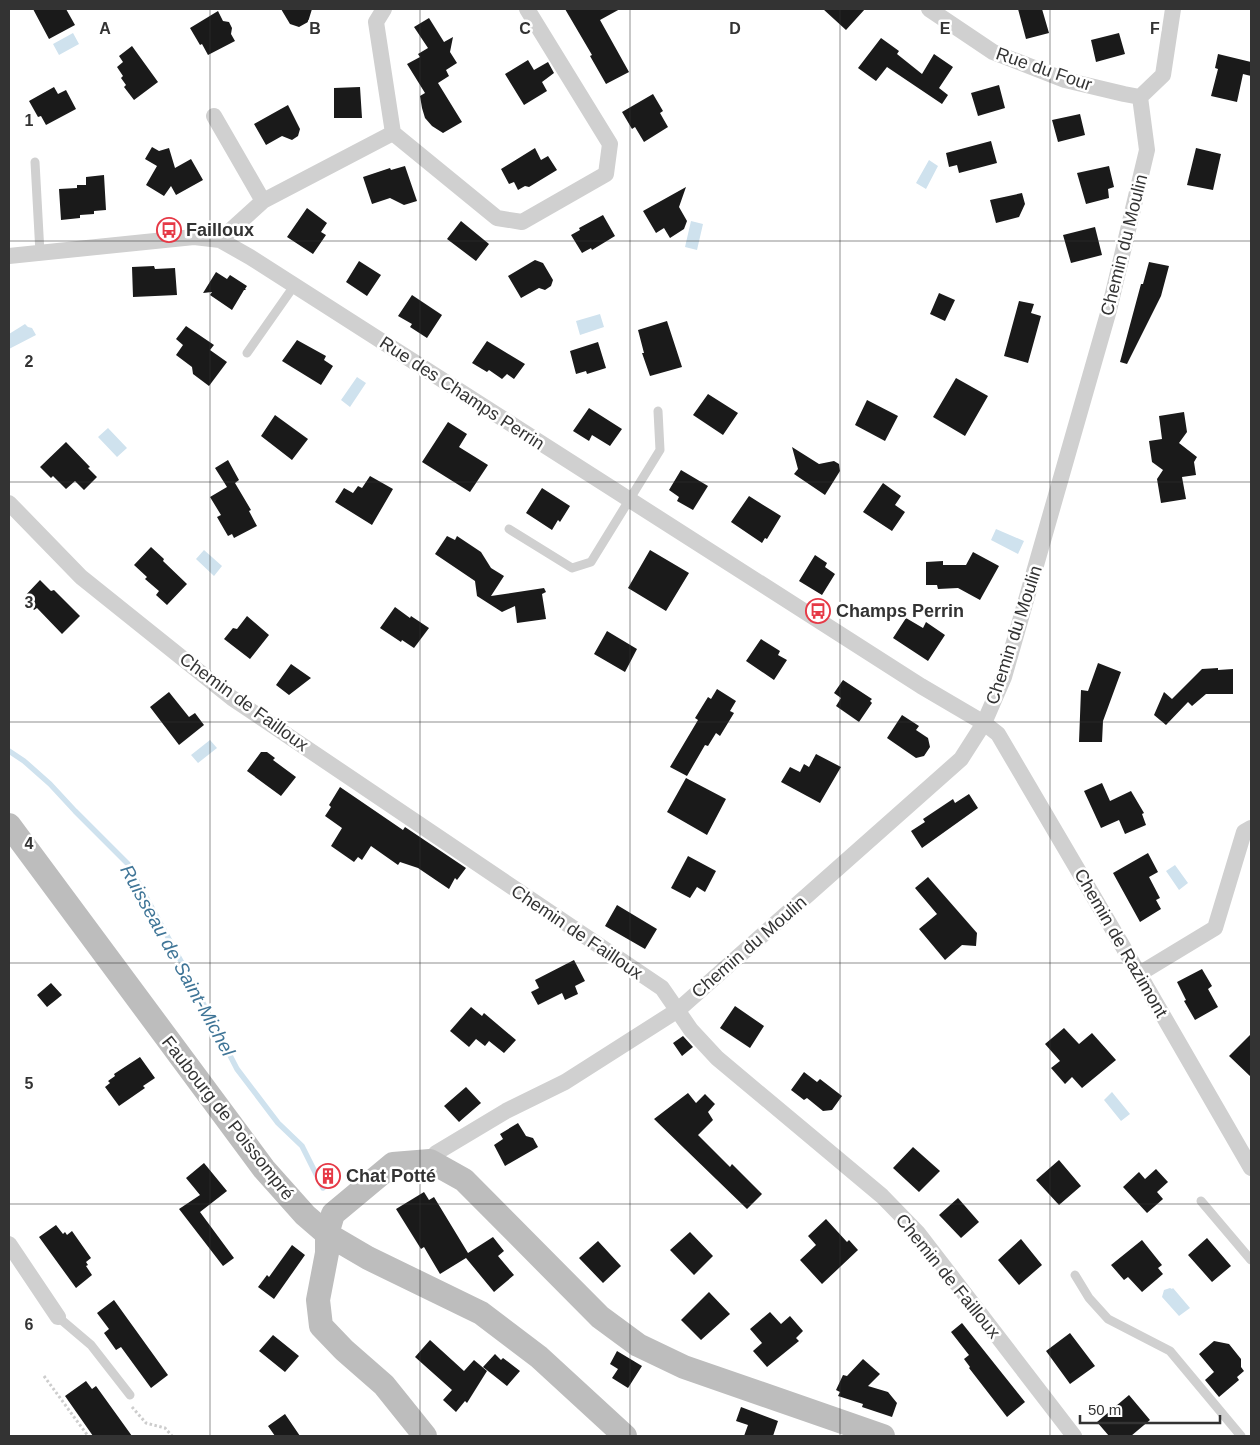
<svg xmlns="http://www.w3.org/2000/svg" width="1260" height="1445" viewBox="0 0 1260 1445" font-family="Arial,sans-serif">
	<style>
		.water { fill: #cfe2ee }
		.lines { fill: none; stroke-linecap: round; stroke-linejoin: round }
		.stream { stroke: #cfe2ee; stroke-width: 5.5 }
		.building { fill: #1a1a1a }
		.path { stroke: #cdcdcd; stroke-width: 3; stroke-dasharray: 2.5 2.5; stroke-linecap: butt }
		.lane { stroke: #d0d0d0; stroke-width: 9 }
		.street { stroke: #d0d0d0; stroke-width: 16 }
		.secondary { stroke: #bdbdbd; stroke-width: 24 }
		.grid { fill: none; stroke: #333; stroke-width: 1; stroke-opacity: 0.55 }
		.labels { text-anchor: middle; stroke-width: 5; stroke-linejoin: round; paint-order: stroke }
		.street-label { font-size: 18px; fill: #333; stroke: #fff }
		.poi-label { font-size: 18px; font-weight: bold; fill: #333; stroke: #fff; text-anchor: start }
		.water-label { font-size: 19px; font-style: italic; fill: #3f7597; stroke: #fff }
		.grid-label { font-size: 16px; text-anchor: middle; font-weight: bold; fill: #333; stroke: #fff; stroke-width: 5; stroke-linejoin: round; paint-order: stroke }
	</style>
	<rect width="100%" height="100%" fill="#fff"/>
	<path class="water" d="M73,33L79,44L59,55L53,44Z
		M929,160L938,166L926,189L916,183Z
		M691,221L703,224L697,250L685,247Z
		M600,314L604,327L580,335L576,321Z
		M25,324L28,327L32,328L36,335L9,349V334Z
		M357,377L366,383L350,407L341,400Z
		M108,428L127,448L117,457L98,437Z
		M996,529L1024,541L1018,554L991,540Z
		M204,550L222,566L214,576L196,559Z
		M210,740L217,748L198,763L191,755Z
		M1175,865L1188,883L1179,890L1166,871Z
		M1112,1092L1130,1114L1121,1121L1104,1100Z
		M1170,1288L1172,1289L1173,1288L1190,1308L1179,1316L1162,1297L1164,1290Z"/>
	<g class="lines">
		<path class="stream" d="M9,751L24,761L50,784L75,811L128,864L188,974L237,1069L278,1123L302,1146L323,1188"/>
	</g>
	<path class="building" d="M33,9H66L75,25L49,39Z
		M281,9H312L308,22L299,27L290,24Z
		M565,9H620L600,20L629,72L606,84L590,56L592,55Z
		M823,9H865L846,30Z
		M1018,9H1042L1049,33L1026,39Z
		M218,11L223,21L229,22L232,28L231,34L235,41L208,55L202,44L200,45L190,28Z
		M429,18L444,42L453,37L450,52L457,63L446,70L449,76L438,83L462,122L443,133L432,126L425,118L422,108L420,96L425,93L407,64L420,57L418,54L428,48L414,27Z
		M1119,33L1125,54L1096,62L1091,40Z
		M881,38L899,51L897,54L922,74L934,54L953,67L939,88L948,95L942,104L887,67L876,81L858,68Z
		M132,46L158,82L134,100L124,87L126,85L121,78L123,76L117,67L123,62L119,56Z
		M1218,54L1251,62V76L1243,74L1237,102L1211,96L1218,69L1215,68Z
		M528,60L534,70L548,62L554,73L542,82L547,91L524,105L505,74Z
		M999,85L1005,108L978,116L971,93Z
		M54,87L58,94L66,90L76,109L46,125L41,116L38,117L29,101Z
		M360,87L362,118H334V88Z
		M653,94L663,111L660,113L668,127L644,142L635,127L632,129L622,112Z
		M288,105L300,129L298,136L292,140L282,136L266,145L254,124Z
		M1080,114L1085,135L1058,142L1052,120Z
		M991,141L997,163L959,173L957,165L949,167L946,153Z
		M152,147L159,151L169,148L175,168L191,159L203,180L176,195L171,186L164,196L146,185L157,166L145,159Z
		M535,148L541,160L548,156L557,170L529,187L525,186L518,190L514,182L509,184L501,169Z
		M1196,148L1221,154L1213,190L1187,185Z
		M405,166L417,201L404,205L390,198L372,204L363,177L390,168L391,170Z
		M1109,166L1114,187L1108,189L1109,198L1086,204L1077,173Z
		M104,175L106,210L94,211V214L80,215V218L61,220L59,189L77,188V185H86V177Z
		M686,187L679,207L687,221L684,229L670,238L664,228L656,233L643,211Z
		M1022,193L1025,204L1019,217L996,223L990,200Z
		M307,208L327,223L321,232L326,235L313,254L287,237Z
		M603,215L615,236L592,250L591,248L582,253L571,235L580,230L579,228Z
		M461,221L489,244L476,261L447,239Z
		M1095,227L1102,255L1071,263L1063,235Z
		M535,260L543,263L553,280L551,286L545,290L539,288L521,298L508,276Z
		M359,261L381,275L367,296L346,282Z
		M1149,262L1169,266L1161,296L1127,364L1120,362L1141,284H1143Z
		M154,266L155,269L175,268L177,295L133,297L132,267Z
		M216,272L227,279L230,275L247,286L245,289L246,290H244L232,310L210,295L212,292L203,293Z
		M939,293L955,300L945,321L930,314Z
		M412,295L442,315L427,338L410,327L412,324L398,316Z
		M1019,301L1034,304L1031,313L1041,316L1028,363L1004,356Z
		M667,321L682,367L650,376L642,353H644L638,330Z
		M186,326L214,345L210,350L227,362L209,386L193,374L192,367L176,355L183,345L176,339Z
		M297,340L326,356L324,360L333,366L321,385L282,361Z
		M487,341L525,364L514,379L507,374L502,379L489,370L487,372L472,363Z
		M598,342L606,368L587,374L586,371L576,374L570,351Z
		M956,378L988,396L965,436L933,417Z
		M708,394L738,413L723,435L693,415Z
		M867,400L898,416L885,441L855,425Z
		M589,408L622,429L610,446L592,435L589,441L573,431Z
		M1184,412L1187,432L1179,443L1197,457L1194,462L1196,475L1182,477L1186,499L1161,503L1157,479L1163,470L1152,462L1149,441L1162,439L1159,416Z
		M275,415L308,439L292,460L261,436Z
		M448,422L467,434L459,447L488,465L470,492L422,462Z
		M66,442L90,467L88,468L97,477L84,490L75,481L66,489L53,476L51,478L40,467Z
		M792,447L819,464L834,461L839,464L840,471L825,495L794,474L798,469Z
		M228,460L239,480L235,483L251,510L249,511L257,526L234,538L232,534L228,536L221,524L217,517L221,515L210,497L227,487L215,468Z
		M681,470L708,486L693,510L677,501L679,497L669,490Z
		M370,476L393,489L372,525L335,502L344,488L353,493L358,486L362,488Z
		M883,483L901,496L895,505L905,512L892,531L863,512Z
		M542,488L570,506L560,522L558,520L552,530L526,513Z
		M749,496L781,516L767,539L765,538L762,543L731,522Z
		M447,536L455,540L457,536L481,552L491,568L504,576L491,596L544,588L546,592L542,594L546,619L517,623L515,606L502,612L477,596L475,581L435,554Z
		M151,547L164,559L163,561L187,584L167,605L156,595L159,591L145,579L147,577L134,565Z
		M650,550L689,573L666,611L628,588Z
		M973,552L999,566L980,600L958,588L938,589L937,585H926V562L943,561V565H966Z
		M815,555L827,563L825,567L835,574L822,595L799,581Z
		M40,580L51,591L54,590L80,616L62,634L37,608L34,610L23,598Z
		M395,607L410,618L411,616L429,628L414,648L402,640L401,642L380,628Z
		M247,616L269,635L250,659L224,639L233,628L237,629Z
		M906,618L923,628L926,622L945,635L928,661L893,638Z
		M607,631L637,649L625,672L594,654Z
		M761,639L780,651L778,655L787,660L774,680L746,661Z
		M1098,663L1121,672L1103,721L1102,742H1079L1081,690L1088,691Z
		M291,664L311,678L289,695L276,685Z
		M1218,668V670L1233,669V694H1206L1192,706L1188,702L1166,725L1154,715L1164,692L1172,699L1202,669Z
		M843,680L872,699L870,701L872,703L859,722L836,706L841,698L834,693Z
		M717,689L736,701L730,711L734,713L720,736L716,733L708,746L705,745L687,776L670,767L698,720L695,718L708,697L711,699Z
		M169,692L189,717L195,713L204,725L179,745L150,707Z
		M902,715L919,726L916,730L928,738L930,747L924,756L916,758L887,738Z
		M261,752H267L275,758L273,760L296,777L281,796L247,771Z
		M816,754L841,767L820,803L781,782L790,767L800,772L804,764L809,767Z
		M686,778L726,799L707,835L667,812Z
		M1102,783L1110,801L1131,791L1144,813L1142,814L1146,825L1125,834L1119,820L1101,828L1084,791Z
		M340,787L403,830L405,827L466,868L457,880L455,878L449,889L418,868L400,862L398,865L371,846L362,860L358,857L354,862L331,846L342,828L325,816L331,807L329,805Z
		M969,794L978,808L922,848L911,831L925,822L923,819L953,799L955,803Z
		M1148,853L1158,872L1149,877L1160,898L1156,900L1161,909L1140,922L1113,873Z
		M688,856L716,871L705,892L697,887L690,898L671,888Z
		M928,877L977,933L976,946L962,945L945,960L919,929L937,914L915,888Z
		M617,905L657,929L645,949L605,926Z
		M574,960L585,981L575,986L578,994L565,1000L562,993L538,1005L531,992L539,988L535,980Z
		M1202,969L1212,986L1208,989L1218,1007L1195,1020L1184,1001L1186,1000L1177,982Z
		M51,983L62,995L47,1007L37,995Z
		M735,1006L764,1026L750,1048L720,1028Z
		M471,1007L482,1016L484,1013L516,1040L504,1053L489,1041L485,1046L476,1039L469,1047L450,1031Z
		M1064,1028L1079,1044L1092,1033L1116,1060L1082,1088L1072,1077L1065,1084L1051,1068L1060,1061L1045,1044Z
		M1251,1034V1077L1229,1056Z
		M683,1036L693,1047L682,1056L673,1043Z
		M140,1057L155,1078L143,1086L145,1088L119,1106L105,1087L110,1083L108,1081L115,1076L114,1074Z
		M804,1072L817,1082L820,1079L842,1096L832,1110L823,1111L807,1098L804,1100L791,1090Z
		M466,1087L481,1103L459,1122L444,1106Z
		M688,1093L696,1103L705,1094L715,1104L708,1112L713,1120L698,1135L730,1167L732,1164L762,1194L747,1209L654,1119Z
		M518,1123L526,1136L533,1138L538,1147L505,1166L494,1145L503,1139L500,1134Z
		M913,1147L940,1171L919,1192L893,1168Z
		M1059,1160L1081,1186L1059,1205L1036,1180Z
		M204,1163L227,1191L200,1212L234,1258L223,1266L179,1209L200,1195L186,1178Z
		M1156,1169L1168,1182L1157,1192L1163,1199L1147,1213L1123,1187L1139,1172L1145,1179Z
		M424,1192L429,1200L434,1197L468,1253L493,1237L504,1251L498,1256L514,1275L494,1292L466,1258L440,1274L424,1247L421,1249L396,1209Z
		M958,1198L979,1222L961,1238L939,1215Z
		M826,1219L847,1242L849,1240L858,1250L822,1284L800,1260L816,1245L808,1236Z
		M56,1225L63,1234L65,1232L67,1235L72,1231L91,1258L86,1262L88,1265L86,1266L92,1275L76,1288L39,1237Z
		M690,1232L713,1256L694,1275L670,1250Z
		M1207,1238L1231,1266L1212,1282L1188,1255Z
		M1021,1239L1042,1265L1019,1285L998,1260Z
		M1142,1240L1162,1265L1158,1268L1163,1274L1142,1292L1128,1277L1124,1280L1111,1265Z
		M598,1241L621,1266L603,1283L579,1258Z
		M292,1245L305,1255L274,1299L258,1287L267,1275L269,1277Z
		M709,1292L730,1314L701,1340L681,1320Z
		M114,1300L168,1375L151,1388L121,1347L116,1350L104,1333L109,1329L97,1313Z
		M770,1312L781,1324L790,1316L803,1331L796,1338L799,1341L767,1367L753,1351L762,1343L750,1329Z
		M962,1323L1025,1402L1007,1417L969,1368L970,1367L964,1359L969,1355L951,1332Z
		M1070,1333L1095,1366L1070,1384L1046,1351Z
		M273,1335L299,1356L285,1372L259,1351Z
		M430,1340L464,1371L474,1360L487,1371L467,1403L465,1401L456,1412L443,1400L452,1390L415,1357Z
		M1214,1341L1229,1344L1241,1359V1367L1244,1371L1237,1377L1239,1380L1219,1397L1205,1380L1214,1372L1199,1354Z
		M617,1351L642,1366L628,1388L612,1378L618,1369L610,1364Z
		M495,1354L501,1360L503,1358L520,1371L507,1386L483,1367Z
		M863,1359L880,1374L868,1386L888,1392L897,1403L892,1417L862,1407L863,1404L838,1396L840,1392L836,1390L843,1375L847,1376Z
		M86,1381L92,1389L96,1386L132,1436H93L65,1396Z
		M1129,1395L1150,1420L1131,1436H1109L1097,1422Z
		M741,1407L778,1421L773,1436H744L748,1425L736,1421Z
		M285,1414L300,1436H275L268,1426Z"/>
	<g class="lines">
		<path class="path" d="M44,1376L88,1436
			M132,1407L146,1423L165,1428L172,1436"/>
		<path class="lane" d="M35,162L40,253
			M247,353L294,286
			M509,529L572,568L591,562L660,450L658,411
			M1201,1201L1251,1260
			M1075,1275L1089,1298L1108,1319L1170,1351L1241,1436
			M58,1317L91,1345L130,1395"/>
		<path class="street" d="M384,9L376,22L393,133L497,218L522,222L606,174L610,144L527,9
			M929,9L993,52L1065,80L1124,94L1140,97
			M1140,97L1163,75L1173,9
			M214,116L263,201
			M220,240L263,201L393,133
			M9,256L194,237L220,240L250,257L921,686L984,723L998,734L1139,974L1251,1168
			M9,503L81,577L232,698L662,988L691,1030L717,1058L882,1196L918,1233L1074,1436
			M1139,974L1215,928L1244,832L1251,828
			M430,1161L436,1153L506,1111L565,1082L678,1010L961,759L984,723L1004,677L1109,310L1147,150L1140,97
			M9,1244L58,1317"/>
		<path class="secondary" d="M9,825L264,1169L305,1215L327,1234L368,1258L481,1313L539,1357L625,1436
			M425,1436L384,1385L344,1350L321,1326L318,1300L327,1253V1234L333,1214L393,1164L430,1161L464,1180L600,1317L638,1345L684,1367L883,1436"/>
	</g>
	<path class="grid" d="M210,9V1436M420,9V1436M630,9V1436M840,9V1436M1050,9V1436M9,241H1251M9,482H1251M9,722H1251M9,963H1251M9,1204H1251"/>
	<defs>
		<symbol id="bus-ring" viewBox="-11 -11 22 22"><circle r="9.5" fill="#fff" stroke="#e63946" stroke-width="1.5"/><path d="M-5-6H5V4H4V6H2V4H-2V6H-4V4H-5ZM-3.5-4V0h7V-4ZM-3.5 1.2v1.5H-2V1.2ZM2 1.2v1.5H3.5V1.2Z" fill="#e63946"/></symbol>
		<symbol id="building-ring" viewBox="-11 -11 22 22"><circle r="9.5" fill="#fff" stroke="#e63946" stroke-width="1.5"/><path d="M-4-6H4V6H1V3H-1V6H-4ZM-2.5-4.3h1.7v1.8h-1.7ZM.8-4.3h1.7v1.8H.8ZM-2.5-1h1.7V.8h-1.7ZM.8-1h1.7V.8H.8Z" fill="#e63946"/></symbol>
	</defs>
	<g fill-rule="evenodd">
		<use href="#bus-ring" x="155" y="216" width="28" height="28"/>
		<use href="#bus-ring" x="804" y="597" width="28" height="28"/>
		<use href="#building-ring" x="314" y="1162" width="28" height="28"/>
	</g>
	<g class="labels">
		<g class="street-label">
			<text transform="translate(1044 69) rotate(19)" y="6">Rue du Four</text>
			<text transform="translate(1124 245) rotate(-76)" y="6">Chemin du Moulin</text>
			<text transform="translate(462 393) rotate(33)" y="6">Rue des Champs Perrin</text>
			<text transform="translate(1014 635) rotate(-72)" y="6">Chemin du Moulin</text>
			<text transform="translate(244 702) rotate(36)" y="6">Chemin de Failloux</text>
			<text transform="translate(577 932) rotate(34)" y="6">Chemin de Failloux</text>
			<text transform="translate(1121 943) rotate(60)" y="6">Chemin de Razimont</text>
			<text transform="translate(749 947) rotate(-41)" y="6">Chemin du Moulin</text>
			<text transform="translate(228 1118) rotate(52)" y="6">Faubourg de Poissompré</text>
			<text transform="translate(948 1276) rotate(51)" y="6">Chemin de Failloux</text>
		</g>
		<g class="poi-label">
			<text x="186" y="236">Failloux</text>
			<text x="836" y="617">Champs Perrin</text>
			<text x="346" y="1182">Chat Potté</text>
		</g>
		<g class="water-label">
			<text transform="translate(178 960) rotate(61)" y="7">Ruisseau de Saint-Michel</text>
		</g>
	</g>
	<g class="grid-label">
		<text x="105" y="34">A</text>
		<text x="315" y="34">B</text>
		<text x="525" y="34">C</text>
		<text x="735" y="34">D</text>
		<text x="945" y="34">E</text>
		<text x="1155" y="34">F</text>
		<text x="29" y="126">1</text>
		<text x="29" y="367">2</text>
		<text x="29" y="608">3</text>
		<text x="29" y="849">4</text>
		<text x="29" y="1089">5</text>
		<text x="29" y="1330">6</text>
	</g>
	<rect width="1260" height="1445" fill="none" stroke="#333333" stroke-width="20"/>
	<path d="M1080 1415v8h140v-8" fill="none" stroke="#333333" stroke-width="2.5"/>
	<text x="1088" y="1415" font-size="15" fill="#333333" stroke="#ffffff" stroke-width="4" paint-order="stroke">50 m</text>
</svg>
